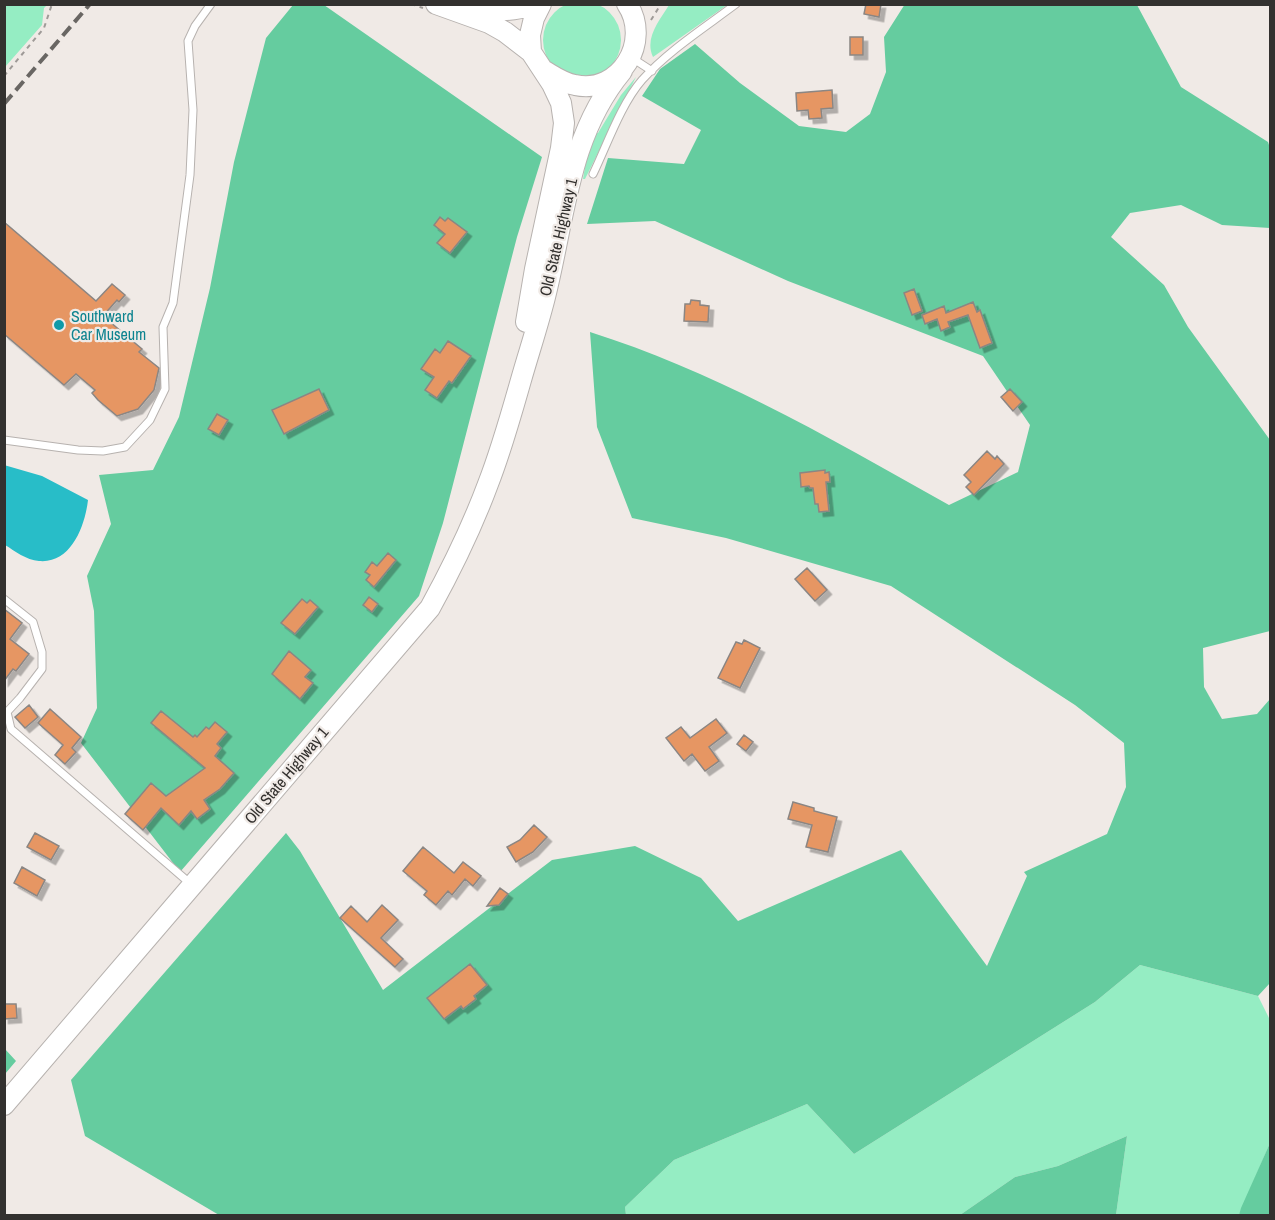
<svg xmlns="http://www.w3.org/2000/svg" width="1275" height="1220" viewBox="0 0 1275 1220" font-family="'Archivo Narrow',sans-serif">
	<style>
		.green { fill: #95edc3 }
		.forest { fill: #65cc9f }
		.water { fill: #28bdc8 }
		.building { fill: #e69664; stroke: #8b8683; stroke-width: 1.5; filter: url(#shadow) }
		.lines { fill: none; stroke-linecap: round; stroke-linejoin: round }
		.lane-casing { stroke: #b7b2af; stroke-width: 9 }
		.secondary-casing { stroke: #b7b2af; stroke-width: 22 }
		.path { stroke: #9e9a97; stroke-width: 2; stroke-dasharray: 4.5 4.5; stroke-linecap: butt }
		.lane { stroke: #fff; stroke-width: 7 }
		.secondary { stroke: #fff; stroke-width: 20 }
		.rail { stroke: #696663; stroke-width: 4; stroke-dasharray: 12 6; stroke-linecap: butt }
		.culture-dot { fill: #0f9aa8; stroke: #f0eae6; stroke-width: 2 }
		.labels { text-anchor: middle; stroke-width: 4.5; stroke-linejoin: round; paint-order: stroke }
		.street-label { font-size: 16px; fill: #33312f; stroke: #f0eae6 }
		.culture-label { font-size: 16px; fill: #0d838f; stroke: #f0eae6; text-anchor: start }
	</style>
	<defs>
		<filter id="shadow"><feDropShadow dx="4.5" dy="4.5" stdDeviation="0" flood-color="#0004"/></filter>
	</defs>
	<rect width="100%" height="100%" fill="#f0eae6"/>
	<path class="green" d="M543 40a39 39 0 1 1 78 0a39 39 0 1 1-78 0Z
		M5,4L47,5L44,8L42,25L5,67Z
		M669,5V4L727,5L653,57C644,38 660,20 669,5Z
		M636,77L585,179H583L587,155L594,133H598L621,95Z
		M1140,965L1258,996L1270,1020V1143L1239,1215H1116L1127,1136L1058,1166L1015,1177L960,1215L626,1216L625,1207L674,1160L807,1104L854,1154L1095,1002Z"/>
	<path class="forest" d="M905,4L1137,5L1181,87L1268,142L1270,148V228L1222,225L1181,205L1130,213L1111,237L1164,285L1188,327L1270,440V631L1203,648L1204,687L1222,719L1257,714L1270,699V983L1258,996L1140,965L1095,1002L854,1154L807,1104L674,1160L625,1207L626,1215H219L85,1136L71,1080L286,833L300,851L383,990L552,860L635,846L701,878L738,921L901,850L987,966L1027,876L1024,872L1107,834L1126,787L1124,743L1075,705L891,586L726,538L632,518L597,427L590,332C717,372 833,440 949,505L1018,472L1030,425L983,356L788,281L655,221L587,224L608,158L684,164L701,130L642,96L660,69L695,44L740,83L799,126L846,132L870,114L886,72L884,37Z
		M293,5H324L542,157L517,237L443,523L419,596L180,872L81,743L97,708L94,611L87,576L111,524L99,475L153,470L179,417L210,288L234,162L266,38Z
		M5,1049L16,1061L5,1074Z
		M1127,1136L1116,1215H960L1015,1177L1058,1166Z
		M1270,1143V1215H1239L1241,1208Z"/>
	<path class="water" d="M4,465L42,476L88,500C85,526 71,564 39,561C26,560 15,551 5,545Z"/>
	<path class="building" d="M866,4H881L879,17L864,14Z
		M850,37H863V55H850Z
		M832,90L833,108L821,109L822,118L809,119L808,110L797,111L796,93Z
		M440,217L445,221L448,218L467,232L450,253L437,243L445,234L434,225Z
		M4,222L96,301L112,284L125,295L119,302L117,300L103,316L142,349L139,352L159,368L154,390L138,409L117,416L98,400L92,393L95,390L76,374L64,385L4,334Z
		M914,289L922,311L912,315L904,293Z
		M691,300L700,301V305L709,306L708,322L684,321L685,304H690Z
		M973,302L977,312L980,310L992,343L980,348L968,315L948,322L950,327L941,331L937,319L925,324L922,315L944,306L946,313Z
		M448,341L471,356L452,383L449,381L437,398L425,390L434,377L421,369L435,349L440,353Z
		M319,389L329,410L284,434L272,410Z
		M1010,389L1022,402L1013,411L1001,397Z
		M217,414L228,420L219,435L208,429Z
		M987,451L995,459L997,456L1004,464L974,495L966,487L971,482L964,475Z
		M825,470V473L829,472L830,482H826L829,511L819,512L818,504H815L813,488H810L809,486L801,487L800,473Z
		M388,553L396,560L374,587L366,580L370,575L365,572L372,562L377,566Z
		M807,568L827,590L815,601L795,579Z
		M369,597L378,604L372,612L363,605Z
		M302,599L307,603L310,600L318,607L295,634L281,623Z
		M4,609L22,623L10,639L29,654L16,671L13,669L4,681Z
		M744,640L760,648L740,688L718,678L736,642L742,644Z
		M289,651L311,670L305,677L313,683L300,699L272,674Z
		M29,705L38,717L25,728L15,717Z
		M50,709L81,737L72,748L76,752L65,764L55,755L63,745L38,723Z
		M161,711L193,737L195,735L197,737L206,727L209,729L215,722L227,732L217,744L221,748L215,756L234,773L220,789L204,800L210,809L197,819L191,811L179,825L161,808L143,830L125,814L151,783L166,796L205,768L151,723Z
		M716,719L727,733L709,747L719,761L705,771L692,754L684,761L666,738L681,727L690,738Z
		M744,735L753,742L746,751L737,744Z
		M793,802L814,808V811L837,817L828,852L806,847L812,825L788,819Z
		M534,825L547,837L533,852L516,862L507,847L520,840Z
		M35,833L59,846L51,860L27,847Z
		M423,847L454,873L463,862L481,876L473,886L465,879L452,895L448,891L436,905L424,895L427,891L403,871Z
		M22,867L45,880L37,896L14,883Z
		M500,888L508,894L499,905L487,906Z
		M382,905L398,920L381,938L403,959L395,967L340,918L351,906L367,922Z
		M470,964L487,985L474,996L476,999L463,1009L461,1006L444,1019L427,998Z
		M4,1004H16L17,1018L4,1019Z"/>
	<g class="lines">
		<defs>
			<path id="lane" d="M632,58L652,71
				M593,174C607,145 621,104 642,80C668,51 704,28 736,4
				M4,440L78,450L103,451L125,447L150,420L165,389L163,327L173,303L190,175L193,110L188,41L195,26L211,4
				M4,599L33,622L42,652V669L20,698L7,712L11,729L192,885"/>
			<path id="secondary" d="M436,4L489,23L505,32L531,52
				M469,6C498,12 509,12 538,4
				M545,71C555,77 563,83 575,85C620,95 652,41 627,4
				M526,322L535,269L561,148L564,123L561,103L552,84L531,52L530,35L534,18L541,4
				M4,1105L430,608C452,568 472,527 488,484C501,451 511,415 521,380C529,352 538,325 545,297C565,218 568,136 622,71"/>
		</defs>
		<use href="#lane" class="lane-casing"/>
		<use href="#secondary" class="secondary-casing"/>
		<path class="path" d="M411,4L423,8
			M651,20L661,4
			M4,76L44,28L52,4"/>
		<use href="#lane" class="lane"/>
		<use href="#secondary" class="secondary"/>
		<path class="rail" d="M4,104L90,4"/>
	</g>
	<circle class="culture-dot" cx="59" cy="325" r="6"/>
	<g class="labels">
		<g class="street-label">
			<text transform="translate(558 237) rotate(-77)" y="6">Old State Highway 1</text>
			<text transform="translate(286 775) rotate(-50)" y="6">Old State Highway 1</text>
		</g>
		<g class="culture-label">
			<text x="71" y="322">Southward<tspan x="71" dy="18">Car Museum</tspan></text>
		</g>
	</g>
	<rect width="1275" height="1220" fill="none" stroke="#33312f" stroke-width="12"/>
</svg>
